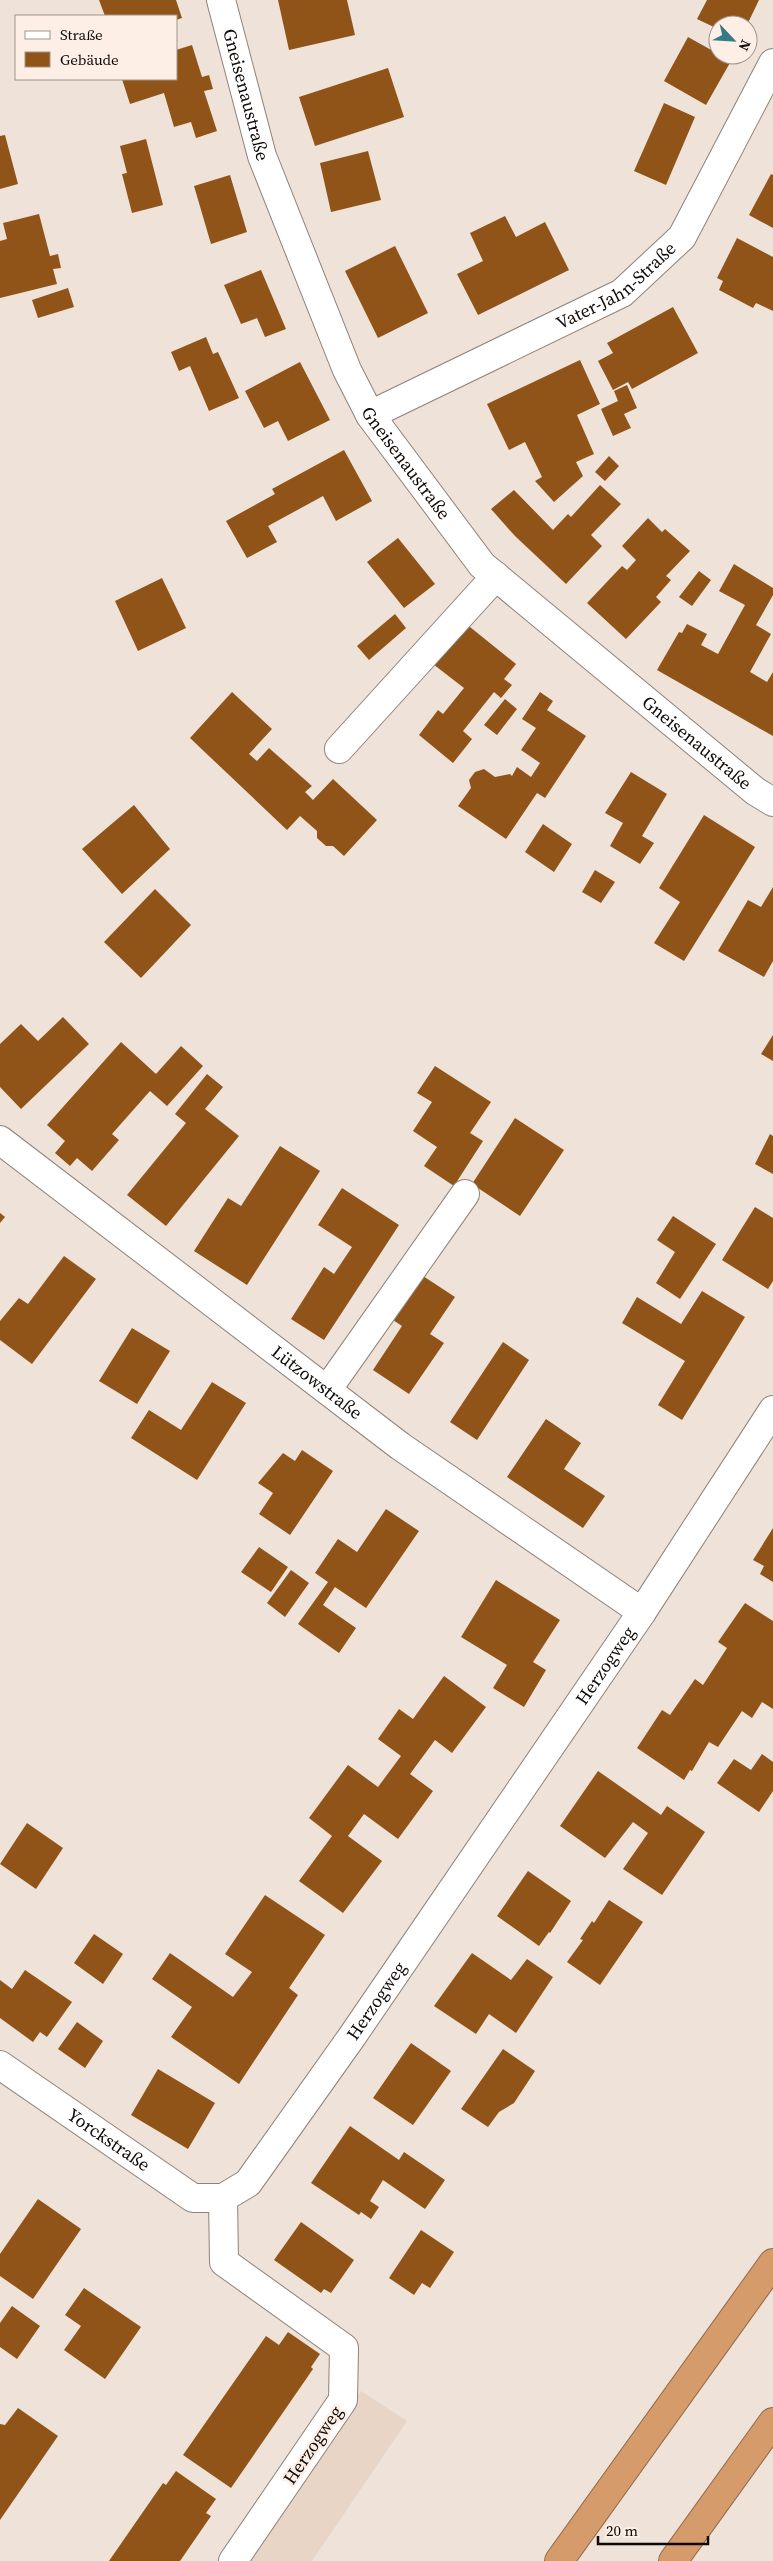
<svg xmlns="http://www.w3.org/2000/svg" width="773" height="2561" viewBox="0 0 773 2561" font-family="'Source Serif 4',serif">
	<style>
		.built { fill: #e9d5c6 }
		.building { fill: #905418 }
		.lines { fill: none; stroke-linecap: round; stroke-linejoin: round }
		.minor-casing { stroke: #8e8279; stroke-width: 30 }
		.highway-casing { stroke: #906848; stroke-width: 30 }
		.minor { stroke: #fff; stroke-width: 28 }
		.highway { stroke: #d69b6b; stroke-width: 28 }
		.labels { text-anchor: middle; stroke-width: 5; stroke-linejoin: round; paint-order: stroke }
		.street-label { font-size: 18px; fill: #0e0a07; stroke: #fdefe5 }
	</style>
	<rect width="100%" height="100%" fill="#efe2d8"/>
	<path class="built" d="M361,2391L407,2421L312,2561H246Z"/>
	<path class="building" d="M99,0H176L182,18L176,20V16H105Z
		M278,0H347L355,35L289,50Z
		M707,0H759L747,25H718V29L697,19Z
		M688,37L731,61L706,105L664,81Z
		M192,45L202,77L209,75L213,89L204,91L217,131L196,138L191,122L174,127L164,93L130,104L122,79H176V50Z
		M388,68L404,117L315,146L299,97Z
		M664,103L695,117L666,185L634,171Z
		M5,135L18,184L0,189V136Z
		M146,139L163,205L132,213L122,174L127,173L120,146Z
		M368,151L381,200L331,212L320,163Z
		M771,174L773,175V228L749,215Z
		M230,175L247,232L211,244L194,186Z
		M39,214L50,256L58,254L61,268L53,269L57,284L0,298V241L7,239L3,223Z
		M505,216L516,237L545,222L569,270L478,315L457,274L483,261L470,233Z
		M737,238L773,257V311L756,303L753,308L719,290L723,281L717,278Z
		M395,246L428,313L378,338L345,271Z
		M261,270L286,329L265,337L257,318L241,324L224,285Z
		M68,288L74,307L38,318L32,300Z
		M673,307L698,353L632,389L628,382L613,390L598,361L613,353L607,343Z
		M206,337L213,354L218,352L239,398L209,411L190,366L179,371L171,352Z
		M580,360L600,404L577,415L594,454L576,462L583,476L554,502L535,481L542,477L525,442L509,450L487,404Z
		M300,362L330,420L288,441L278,421L264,428L245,391Z
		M627,385L637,408L624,414L631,428L613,436L601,409L618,401L614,391Z
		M344,450L372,501L336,521L323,496L268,526L277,542L247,558L226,521L275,494L272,489Z
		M609,456L619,466L605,481L595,472Z
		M600,485L621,504L591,535L602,546L566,584L515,536L491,509L514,490L553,530L568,514L571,517Z
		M648,518L662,532L665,529L690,551L666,576L671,580L656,597L661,602L626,639L587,603L622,566L627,570L636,560L622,546Z
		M398,538L435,584L404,608L367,562Z
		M734,564L773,588V595L756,625L771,634L750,672L767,682L773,672V736L657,670L679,632L682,633L687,624L707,634L701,645L718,654L745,605L719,591Z
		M699,571L711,580L692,606L679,597Z
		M162,578L186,628L138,651L115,601Z
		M395,614L406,628L369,660L357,646Z
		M465,623L516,664L504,679L512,685L501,698L494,692L463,731L472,739L453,763L419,735L438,710L443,714L464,688L433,664Z
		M232,692L272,729L249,754L257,761L269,748L312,786L305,792L313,800L333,779L377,820L344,856L333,846H326L317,838V831L300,816L287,830L190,738Z
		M540,692L553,701L547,710L586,736L545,798L537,793L506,839L458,806L471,788L469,780L475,772L484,769L495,777L510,774L512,776L517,767L531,777L540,763L521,750L536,728L522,719Z
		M505,699L517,709L497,735L484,725Z
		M631,772L667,794L642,836L654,843L640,864L610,846L623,823L605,813Z
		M134,805L170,849L122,894L82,849Z
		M704,815L755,847L684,961L654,943L680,902L659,888Z
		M543,824L572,844L554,872L525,852Z
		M595,870L615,882L601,903L582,892Z
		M773,887V961L764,977L718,951L748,900L761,907Z
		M155,889L191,925L141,978L104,942Z
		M63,1017L89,1044L21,1109L0,1087V1044L21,1024L38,1041Z
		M773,1035V1061L761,1054Z
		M121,1042L156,1074L181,1046L203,1066L167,1106L150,1091L112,1134L119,1140L92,1171L77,1158L70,1166L55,1153L65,1141L47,1125Z
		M435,1066L491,1102L470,1133L483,1141L454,1186L424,1166L437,1147L413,1131L432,1102L417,1093Z
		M207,1074L223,1087L205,1109L239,1136L166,1226L127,1195L186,1123L175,1114Z
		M515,1118L564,1150L520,1216L472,1184Z
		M770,1134L773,1136V1174L755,1164Z
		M280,1146L320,1171L247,1285L194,1251L228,1198L241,1206Z
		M342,1188L399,1225L324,1340L291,1319L324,1267L334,1274L352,1247L318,1225Z
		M755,1207L773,1218V1281L768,1289L722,1260Z
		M0,1213L5,1217L0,1223Z
		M673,1216L716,1244L680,1299L656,1283L675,1252L657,1240Z
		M64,1256L96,1279L32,1364L0,1340V1321L19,1298L28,1304Z
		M423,1276L455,1297L430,1334L444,1343L409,1394L373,1370L402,1326L393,1320Z
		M702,1291L745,1317L682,1420L658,1405L685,1361L622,1323L637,1297L681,1324Z
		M132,1328L170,1351L137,1404L99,1381Z
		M503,1342L529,1360L477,1440L450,1422Z
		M212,1382L246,1403L197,1480L131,1438L149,1410L181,1430Z
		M546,1419L581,1443L564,1469L605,1496L583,1528L507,1477Z
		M302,1450L333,1471L290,1535L259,1514L273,1493L258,1483L283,1453L295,1461Z
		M386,1509L419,1531L366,1608L335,1587L323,1605L356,1628L339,1653L298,1624L328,1582L315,1573L338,1539L357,1552Z
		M773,1528V1582L760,1574L764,1566L753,1560Z
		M259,1547L288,1567L271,1592L241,1572Z
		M291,1570L309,1583L285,1617L267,1603Z
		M496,1580L560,1620L533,1662L546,1670L524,1707L493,1688L507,1665L461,1637Z
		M745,1603L773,1621V1709L762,1702L752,1718L742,1711L718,1747L709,1742L692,1771L690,1770L684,1780L637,1748L662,1710L670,1715L695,1679L703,1685L727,1648L718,1642Z
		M444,1676L486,1707L452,1753L435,1740L410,1774L433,1791L398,1839L364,1814L348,1836L382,1861L343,1913L299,1881L332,1836L309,1818L348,1765L378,1787L401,1756L378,1739L399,1709L413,1719Z
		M762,1754L773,1762V1791L759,1812L717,1783L734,1759L751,1770Z
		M598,1771L661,1815L667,1806L705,1832L662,1895L623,1869L648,1833L633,1822L605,1858L560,1826Z
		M27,1823L63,1848L36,1889L0,1864Z
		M528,1871L571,1901L550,1933L549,1932L539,1946L497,1916Z
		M265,1895L325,1935L289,1988L298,1995L239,2084L171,2037L192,2007L152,1979L170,1953L233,1997L252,1972L225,1954Z
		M609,1900L643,1922L600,1985L567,1962L583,1940L580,1939L592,1921L594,1923Z
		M94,1934L123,1954L103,1984L74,1963Z
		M472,1953L511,1980L527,1959L553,1977L516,2033L489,2014L476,2034L434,2006Z
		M25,1970L72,2002L47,2037L40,2032L33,2042L0,2018V1980L12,1989Z
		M77,2022L103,2041L85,2068L58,2049Z
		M411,2043L451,2071L413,2125L373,2098Z
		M503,2049L535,2071L514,2103L499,2112L488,2127L461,2109Z
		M158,2069L215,2103L188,2149L131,2115Z
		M350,2126L399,2160L404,2152L445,2180L425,2209L383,2180L370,2201L379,2207L371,2219L361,2212L359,2215L311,2183Z
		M38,2199L81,2229L33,2299L0,2276V2254Z
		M301,2222L354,2260L331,2293L324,2289L321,2293L274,2260Z
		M421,2230L454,2252L430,2288L422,2283L414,2295L389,2278Z
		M84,2288L141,2327L105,2379L64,2350L81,2326L65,2315Z
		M12,2306L40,2326L17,2359L0,2347V2323Z
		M288,2332L320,2354L311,2367L313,2369L231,2488L183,2455L266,2336L279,2345Z
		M18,2408L58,2436L0,2520V2424L5,2425Z
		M176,2471L216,2499L206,2513L211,2516L180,2561H109L163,2483L166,2485Z"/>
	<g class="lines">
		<defs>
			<g id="minor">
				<path id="s1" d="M221,0L262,156L347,370L370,415L482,565L755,791L773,802"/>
				<path id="s2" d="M370,415L622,293L682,237L773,63"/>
				<path d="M339,749L496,576"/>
				<path id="s3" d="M0,1140L400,1446L642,1612"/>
				<path d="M327,1390L465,1194"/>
				<path id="s4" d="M0,2065L193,2198H223"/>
				<path id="s5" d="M223,2198L248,2183L351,2038L642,1612L773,1410"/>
				<path d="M223,2198L224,2262L344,2348L343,2400L233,2561"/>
			</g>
			<path id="highway" d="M559,2561L773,2263
				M673,2561L773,2422"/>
		</defs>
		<use href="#minor" class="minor-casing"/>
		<use href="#highway" class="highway-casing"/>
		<use href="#minor" class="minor"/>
		<use href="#highway" class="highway"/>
	</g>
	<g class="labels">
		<g class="street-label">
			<text dy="6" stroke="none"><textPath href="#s1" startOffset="98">Gneisenaustraße</textPath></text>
			<text dy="6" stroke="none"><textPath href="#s2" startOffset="279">Vater-Jahn-Straße</textPath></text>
			<text dy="6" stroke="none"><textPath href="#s1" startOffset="502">Gneisenaustraße</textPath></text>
			<text dy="6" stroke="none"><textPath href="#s1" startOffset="908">Gneisenaustraße</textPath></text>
			<text dy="6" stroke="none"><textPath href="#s3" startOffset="399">Lützowstraße</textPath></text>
			<text dy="6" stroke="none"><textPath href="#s5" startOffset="658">Herzogweg</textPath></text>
			<text dy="6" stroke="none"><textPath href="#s5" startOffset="252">Herzogweg</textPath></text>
			<text dy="6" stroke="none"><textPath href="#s4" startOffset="132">Yorckstraße</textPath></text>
			<text transform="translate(313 2445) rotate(-56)" y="6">Herzogweg</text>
		</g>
	</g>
	<rect x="15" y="15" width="162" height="65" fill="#fdefe5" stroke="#9d938c"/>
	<rect x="25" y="31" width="25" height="8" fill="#ffffff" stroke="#9d938c"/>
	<text x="60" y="40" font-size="15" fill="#0e0a07">Straße</text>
	<rect x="25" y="52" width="25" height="15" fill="#905418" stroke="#9d938c"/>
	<text x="60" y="65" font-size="15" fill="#0e0a07">Gebäude</text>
	<g transform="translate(733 40) rotate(115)"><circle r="24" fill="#fdefe5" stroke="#9d938c"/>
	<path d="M0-4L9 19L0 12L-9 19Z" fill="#357b87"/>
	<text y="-8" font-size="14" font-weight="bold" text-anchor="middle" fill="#0e0a07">N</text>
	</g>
	<path d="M598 2536v8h110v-8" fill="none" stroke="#0e0a07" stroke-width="2.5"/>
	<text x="606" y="2536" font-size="15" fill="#0e0a07" stroke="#fdefe5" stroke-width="4" paint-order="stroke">20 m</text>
</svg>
